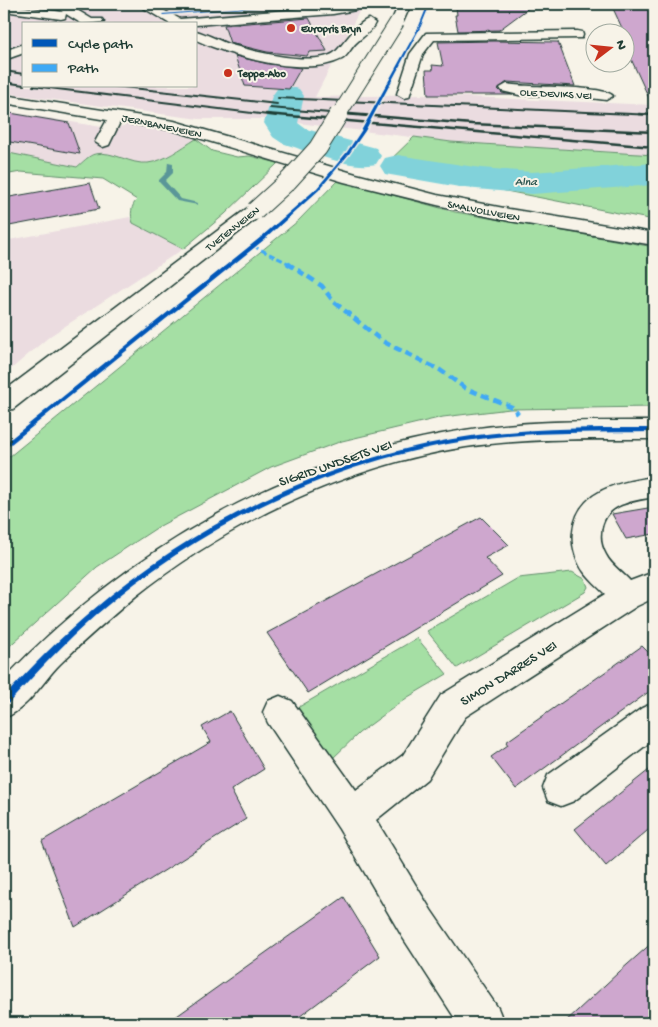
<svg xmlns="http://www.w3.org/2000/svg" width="658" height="1027" viewBox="0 0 658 1027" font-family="'Gochi Hand',sans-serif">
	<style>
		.built { fill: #ebdce0; fill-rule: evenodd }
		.green { fill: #a5dfa4; stroke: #628e6c }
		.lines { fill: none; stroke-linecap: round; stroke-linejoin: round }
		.stream { fill: #5a9698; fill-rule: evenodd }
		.river { fill: #81d2da; fill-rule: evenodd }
		.building { fill: #cea7ce; stroke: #1f3d34 }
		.minor-casing { stroke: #1f3d34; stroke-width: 3 }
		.major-casing { stroke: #1f3d34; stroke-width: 3 }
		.minor { fill: #f7f3e8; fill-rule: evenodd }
		.major { fill: #f7f3e8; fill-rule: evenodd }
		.rail-far1 { stroke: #1f3d34; stroke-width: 2 }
		.rail { stroke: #1f3d34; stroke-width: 2.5 }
		.major-bridge-far1-casing { stroke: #1f3d34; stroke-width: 16; stroke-linecap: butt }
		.major-bridge-casing { stroke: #1f3d34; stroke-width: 20; stroke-linecap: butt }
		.major-bridge-far1 { stroke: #f7f3e8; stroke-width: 14 }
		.major-bridge { stroke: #f7f3e8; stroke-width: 18 }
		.quiet-far1 { stroke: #3fa9f5; stroke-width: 3; stroke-dasharray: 6 3; stroke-linecap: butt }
		.quiet { stroke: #3fa9f5; stroke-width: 4.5; stroke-dasharray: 8 4.5; stroke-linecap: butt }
		.cycleway-casing { stroke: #f7f3e8; stroke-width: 3 }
		.cycleway { fill: #0057b8; fill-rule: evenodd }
		.poi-dot { fill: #c8321e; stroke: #f7f3e8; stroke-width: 2 }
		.labels { text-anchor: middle; stroke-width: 4; stroke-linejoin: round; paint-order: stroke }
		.far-poi-label { font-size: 11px; font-weight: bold; fill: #1f3d34; stroke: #f7f3e8; text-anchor: start }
		.far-street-label { font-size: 11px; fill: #1f3d34; stroke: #f7f3e8 }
		.far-water-label { font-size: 12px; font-style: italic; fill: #335b55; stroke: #f7f3e8 }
		.street-label { font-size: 14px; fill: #1f3d34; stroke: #f7f3e8 }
	</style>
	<rect width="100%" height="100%" fill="#f7f3e8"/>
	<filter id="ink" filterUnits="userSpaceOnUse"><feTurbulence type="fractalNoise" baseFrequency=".02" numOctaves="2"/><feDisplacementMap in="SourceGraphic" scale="10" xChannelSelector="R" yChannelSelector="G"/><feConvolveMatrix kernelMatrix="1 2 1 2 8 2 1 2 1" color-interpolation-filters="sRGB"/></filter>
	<g filter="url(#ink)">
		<path class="built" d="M4,4H363L315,97L422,95L654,105V155L451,142L266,119H199L4,93ZM24,24H196V86H24Z
			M4,111L114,129L135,122L196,139L163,159L149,163L136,164L103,153L94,154L77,167L4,152Z
			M130,217L133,223L183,249L50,336L4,375V241Z"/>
		<path class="green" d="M414,137L451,142L654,155V220L383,167Z
			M196,139L212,151L237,157L250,156L278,163L225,214L183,249L133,223C130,215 131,205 137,200L103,179L21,172L4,175V152L77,167C82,163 89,155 95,154C113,150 130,165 148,163C165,161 181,148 196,139Z
			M338,180L455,212L654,247V407L510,409L443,417L342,441L271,467L158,527L97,567L4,651V461L298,221Z
			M572,572L585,579L588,587L585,592L457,668L427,631L518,578Z
			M417,638L447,674L408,697L359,733L332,759L292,711Z"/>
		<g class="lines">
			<path class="stream" d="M168,162L173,163V173L165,181L181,199L198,203V205L177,201L159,182V180L167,172Z"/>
			<path class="river" d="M288,86L299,89L304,96L298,123L306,129L376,148L381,156L376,164C350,170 308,151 282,143L273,137L264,123L272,96L277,89Z
				M398,155L481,168L532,172L654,163V185L532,194L465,188L385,174L380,166L385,158Z"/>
		</g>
		<path class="building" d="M463,4H534L499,30L458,31L455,15H457L456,7L464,8Z
			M611,4H654V109L626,48V32H618L616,28H622Z
			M309,18L327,51L309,52L307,56L267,52L230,43L224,25Z
			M494,41L558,42L575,86L507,82L498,89L502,93L513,95H428L426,70H433L432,65L443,66L438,42Z
			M235,56L268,64L301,68L289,89L245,86Z
			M4,112L69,123L80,154L4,141Z
			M90,183L99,209L4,227V198Z
			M654,507V534L626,539L612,514Z
			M481,517L509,545L485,558L502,576L308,693L267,633Z
			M642,646L654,658V688L516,789L491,757L508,745L506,742Z
			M230,711L264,769L231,790L246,819L75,927L42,841L211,742L202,727Z
			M654,766V825L606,866L575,829Z
			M344,897L380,956L291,1023H167Z
			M654,941V1023H564L619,972Z"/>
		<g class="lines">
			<defs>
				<path id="minor" d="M4,4L63,12L53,4H67L92,19H102L104,22L82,24L66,14L65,18L61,19L4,11Z
					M137,4H152L180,19L359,4L356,10L333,14L196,25L170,24Z
					M369,19L375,23C371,32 364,36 357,42C351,47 348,56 342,59C306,78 230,56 196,40V31C207,34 218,40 228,44C252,51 312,67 334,53C343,46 357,22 369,19Z
					M577,31L582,32L583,35L582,38L434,40L423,54L409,97L404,98L397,94L410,54L426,33Z
					M24,44V53L4,60V51Z
					M507,84C526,88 605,85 613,96L606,100L575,96L519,95L502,91L500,88Z
					M4,95L174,121L356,174L437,195L509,209L654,233V245L509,221L437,205L344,182L172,130L120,122L109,145L103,147L95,142L107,120L4,103Z
					M654,421V439C591,439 528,438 466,447C346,466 231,521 136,596C110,618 84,640 60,664C43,681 27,710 4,718V679C127,550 287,457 465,430C527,420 591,421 654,421Z
					M654,477V497C631,501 603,504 601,533C600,541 602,548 606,555C611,565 623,573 630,581L654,572V598L637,606L465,717L427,779L376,820L431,910L498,1008L504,1023H458L403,938L339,829L268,723L263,712L268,701L280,696L292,701L356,790L403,755L441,695L605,594C598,587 590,580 584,572C576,561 571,544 573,532C577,490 619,482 654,477Z
					M654,703V739L574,801L561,806L548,801L543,788L548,775L642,708Z"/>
				<path id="major" d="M399,4H411L403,22L397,26L391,22Z
					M255,206L261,207L264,211L261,215L13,409L4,411V391L249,207Z"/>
			</defs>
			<use href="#minor" class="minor-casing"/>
			<use href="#major" class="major-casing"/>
			<use href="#minor" class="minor"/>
			<use href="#major" class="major"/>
			<path class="rail-far1" d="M4,71L24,74
				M4,82L24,85
				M33,86L276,116
				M114,86L277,104
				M278,98L654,115
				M270,108L366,116"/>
			<path class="rail" d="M266,114L654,147
				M350,114L472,124L654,132
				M639,114L654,115"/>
			<defs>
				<path id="major-bridge-far1" d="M338,116L397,22"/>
				<path id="major-bridge" d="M255,211L289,180L318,148L339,114"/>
			</defs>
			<use href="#major-bridge-far1" class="major-bridge-far1-casing"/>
			<use href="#major-bridge" class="major-bridge-casing"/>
			<use href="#major-bridge-far1" class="major-bridge-far1"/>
			<use href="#major-bridge" class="major-bridge"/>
			<path class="quiet-far1" d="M253,246L290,264"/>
			<path class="quiet" d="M287,263L322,286L333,301L382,341L440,370L465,388L512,407L518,414"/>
			<defs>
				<path id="cycleway" d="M287,4H295L163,15L162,14Z
					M428,4H430L421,26L365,131L349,154L319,190L265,239L6,448L4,449V444L261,237L317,188L347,152L361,131L419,26Z
					M600,428H654V432C591,433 528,431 466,441C332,461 200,526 97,614C65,642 36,673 7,705H4V697C32,666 61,637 93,610C197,521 330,458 465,437C510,430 555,429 600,428Z"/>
			</defs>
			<use href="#cycleway" class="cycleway-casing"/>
			<use href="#cycleway" class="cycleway"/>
		</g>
	</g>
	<g class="poi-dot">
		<circle cx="291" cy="28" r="5"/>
		<circle cx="228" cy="73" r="5"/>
	</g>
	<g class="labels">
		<g class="far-poi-label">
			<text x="301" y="32">Europris Bryn</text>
			<text x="238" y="77">Teppe-Abo</text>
		</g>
		<g class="far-street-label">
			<text transform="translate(556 93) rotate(3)" y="4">OLE DEVIKS VEI</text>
			<text transform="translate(162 125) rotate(12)" y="4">JERNBANEVEIEN</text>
			<text transform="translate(484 210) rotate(11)" y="4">SMALVOLLVEIEN</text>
			<text transform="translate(232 228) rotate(-38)" y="4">TVETENVEIEN</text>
		</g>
		<g class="far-water-label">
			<text transform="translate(526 181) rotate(1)" y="4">Alna</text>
		</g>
		<g class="street-label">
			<text transform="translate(335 462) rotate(-19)" y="5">SIGRID UNDSETS VEI</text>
			<text transform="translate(508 672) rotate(-32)" y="5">SIMON DARRES VEI</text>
		</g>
	</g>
	<rect width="658" height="1027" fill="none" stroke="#f7f3e8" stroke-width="20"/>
	<rect x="10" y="10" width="638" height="1007" fill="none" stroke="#1f3d34" stroke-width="2" filter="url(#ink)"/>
	<rect x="22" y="22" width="175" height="65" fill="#f7f3e8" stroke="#a1aaa0"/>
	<rect x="32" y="39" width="25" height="8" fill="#0057b8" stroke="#a1aaa0"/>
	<text x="68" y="48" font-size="15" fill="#1f3d34">Cycle path</text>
	<rect x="32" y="64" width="25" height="8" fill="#3fa9f5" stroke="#a1aaa0"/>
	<text x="68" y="72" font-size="15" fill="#1f3d34">Path</text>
	<g transform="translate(610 48) rotate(74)"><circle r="24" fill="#f7f3e8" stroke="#a1aaa0"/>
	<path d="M0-4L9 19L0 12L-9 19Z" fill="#c8321e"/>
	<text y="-8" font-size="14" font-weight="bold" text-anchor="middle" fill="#1f3d34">N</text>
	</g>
</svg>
